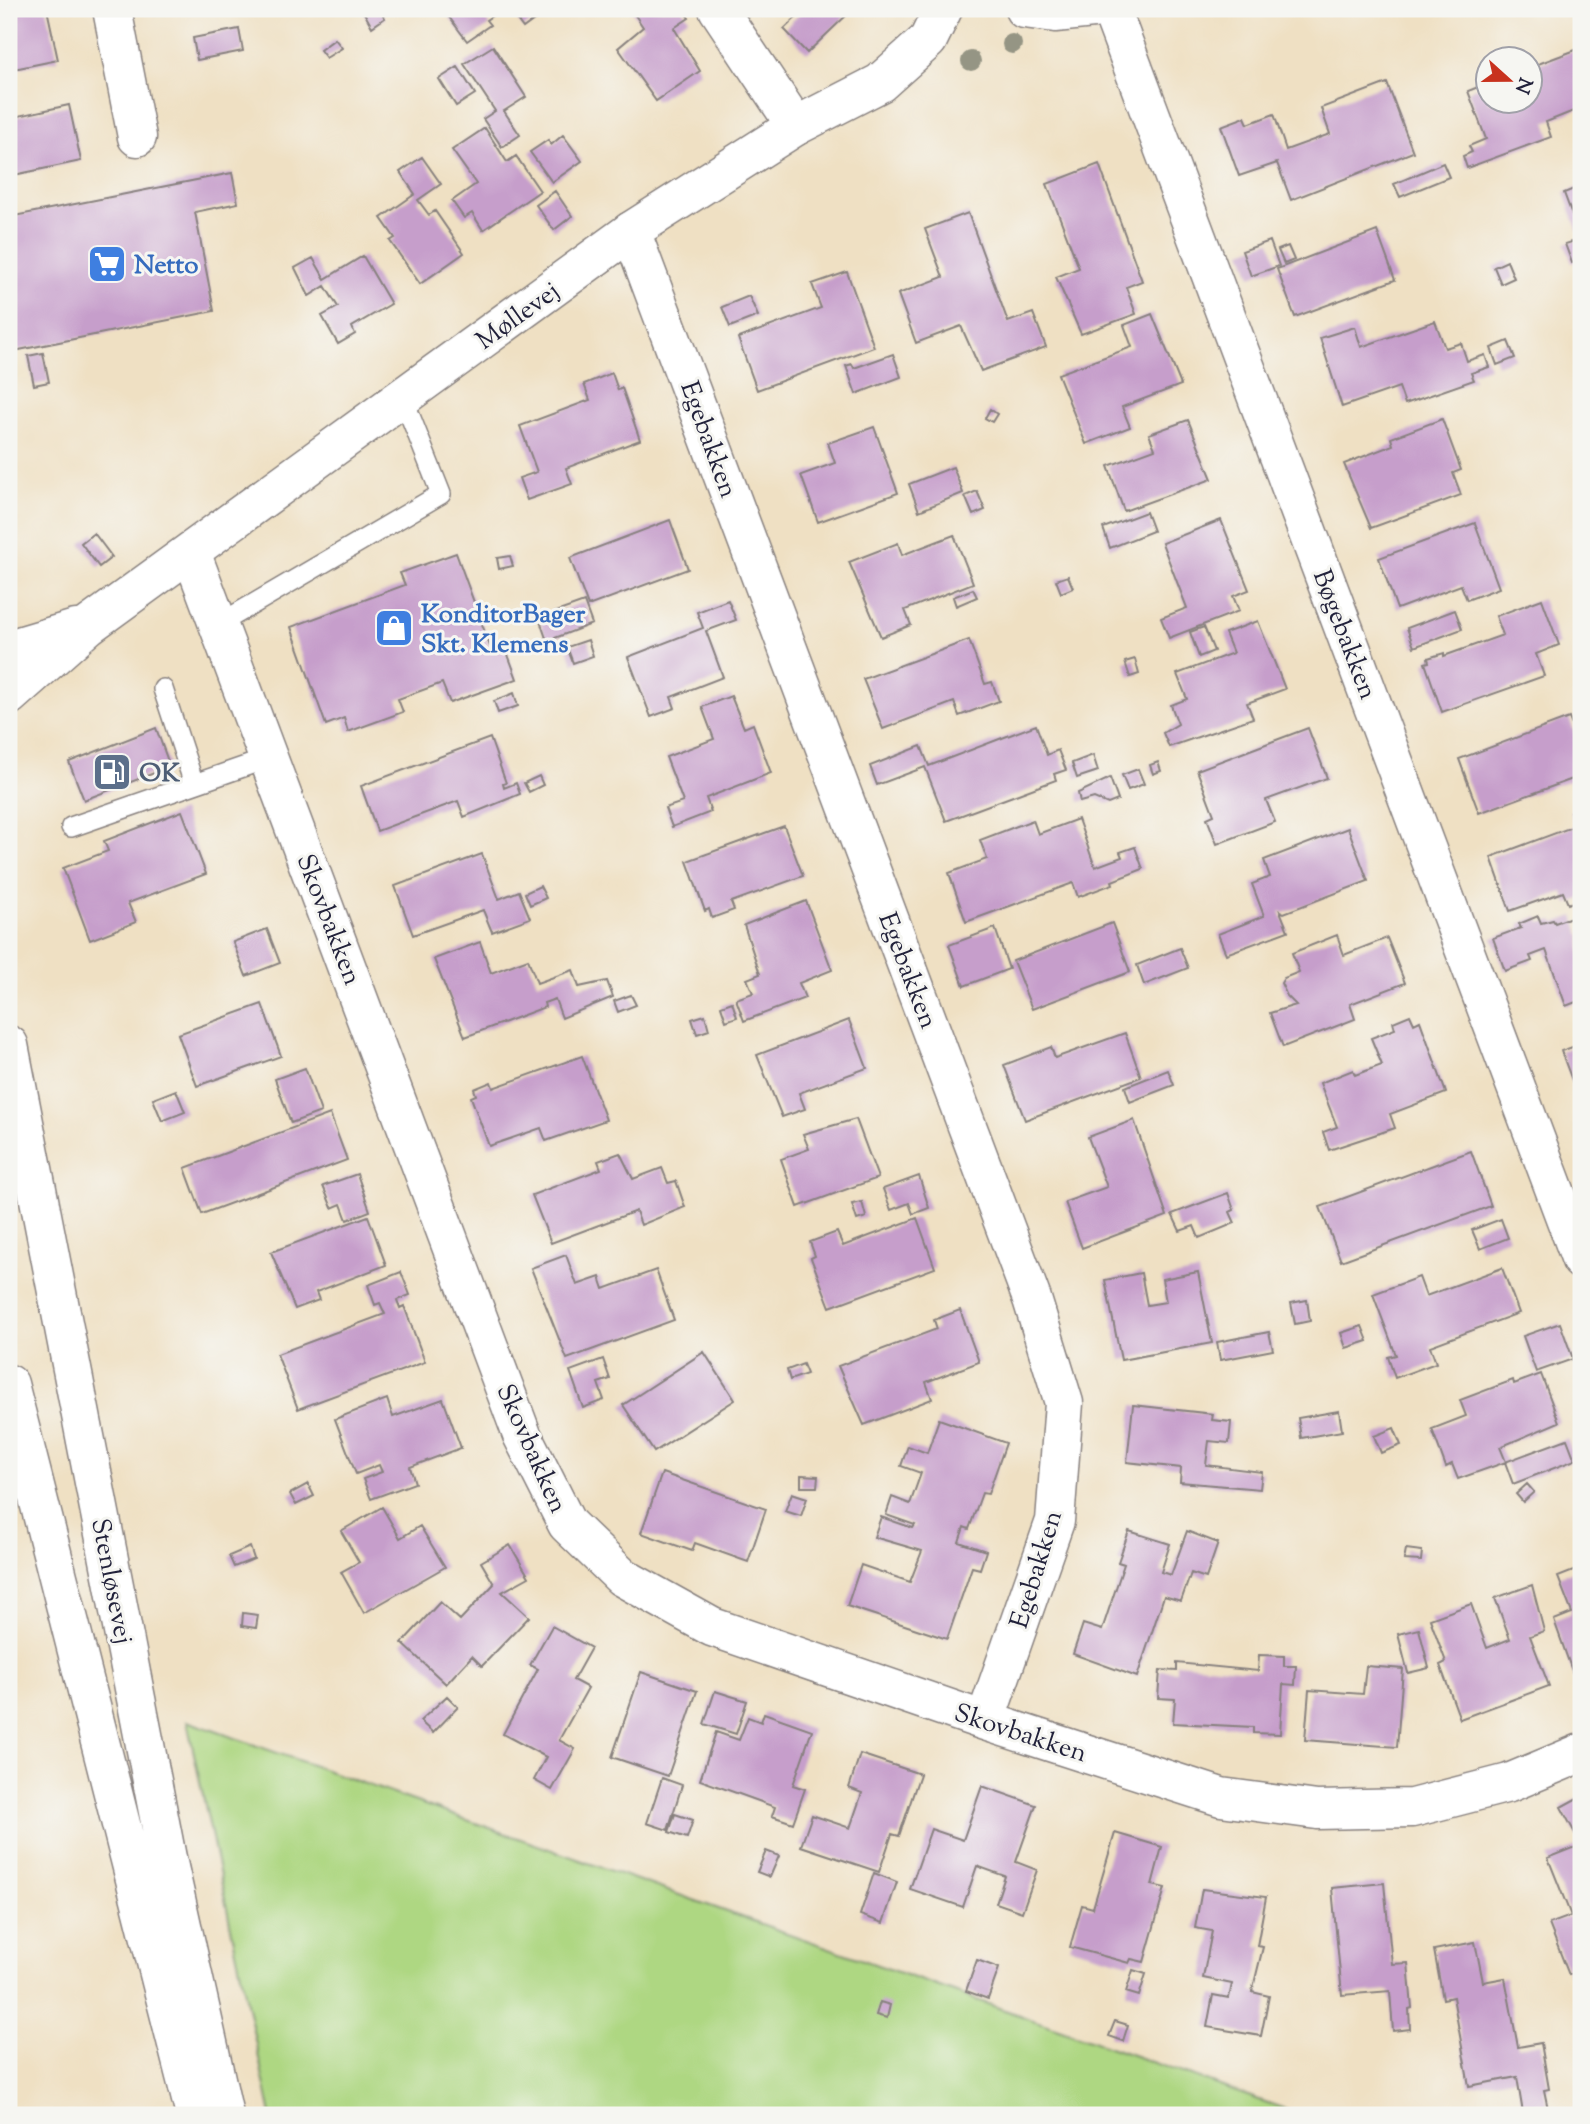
<svg xmlns="http://www.w3.org/2000/svg" width="1590" height="2124" viewBox="0 0 1590 2124" font-family="'Sorts Mill Goudy',serif">
	<style>
		.green { fill: #aed782; stroke: #687c5e; stroke-width: 2 }
		.building { fill: #c69ecb }
		.lines { fill: none; stroke-linecap: round; stroke-linejoin: round }
		.service-casing { stroke: #88817f; stroke-width: 22 }
		.minor-casing { stroke: #88817f; stroke-width: 41 }
		.tertiary-casing { stroke: #88817f; stroke-width: 41 }
		.service { stroke: #fff; stroke-width: 19 }
		.minor { stroke: #fff; stroke-width: 38 }
		.tertiary { stroke: #fff; stroke-width: 38 }
		.tree { fill: #959584 }
		.labels { text-anchor: middle; stroke-width: 6; stroke-linejoin: round; paint-order: stroke }
		.shop-label { font-size: 26px; font-weight: bold; fill: #366cbe; stroke: #f6f6f2; text-anchor: start }
		.street-label { font-size: 26px; fill: #22223b; stroke: #f6f6f2 }
		.service-label { font-size: 26px; font-weight: bold; fill: #4e5e75; stroke: #f6f6f2; text-anchor: start }
	</style>
	<rect width="100%" height="100%" fill="#f6f6f2"/>
	<filter id="ink" filterUnits="userSpaceOnUse"><feTurbulence type="fractalNoise" baseFrequency=".0143" numOctaves="2"/><feDisplacementMap in="SourceGraphic" scale="14" xChannelSelector="R" yChannelSelector="G"/><feConvolveMatrix kernelMatrix="1 2 1 2 8 2 1 2 1" color-interpolation-filters="sRGB"/></filter>
	<filter id="wash" filterUnits="userSpaceOnUse"><feTurbulence type="fractalNoise" baseFrequency=".00686" numOctaves="4" result="noise"/><feDisplacementMap in="SourceGraphic" scale="28" xChannelSelector="R" yChannelSelector="G"/><feGaussianBlur stdDeviation="1.57" result="paint"/><feColorMatrix in="noise" values="0 0 0 0 0 0 0 0 0 0 0 0 0 0 0 0 0 1.4 0 .05"/><feComposite in="paint" operator="in"/></filter>
	<g filter="url(#wash)">
		<rect width="100%" height="100%" fill="#efe0c3"/>
		<path class="green" d="M187,1721L1302,2115H271Z"/>
		<g id="blocks">
			<path class="building" d="M9,9H47L58,60L9,70Z
				M362,9H379L385,18L372,27Z
				M443,9H502L486,20L490,25L467,41Z
				M509,9H549L523,28Z
				M631,9H682L689,18L674,28L700,71L656,101L618,48L643,27Z
				M805,9H849L851,11L807,53L784,29Z
				M239,29L243,51L197,60L193,38Z
				M335,39L342,48L326,58L320,50Z
				M493,46L526,97L504,111L520,135L502,147L483,119L495,111L464,64Z
				M1581,48V108L1546,122L1551,137L1467,168L1463,156L1472,152L1469,146L1486,139L1468,91L1488,83V102H1530V67Z
				M458,67L475,94L456,106L439,79Z
				M1387,83L1413,152L1291,200L1277,163L1239,176L1221,126L1245,117L1248,124L1274,114L1286,150L1330,134L1321,108Z
				M69,105L81,161L9,176V118Z
				M485,128L507,162L516,156L540,191L483,230L472,213L464,218L452,201L476,184L452,150Z
				M563,135L582,161L552,182L530,152L548,140L551,145Z
				M422,157L441,184L418,200L429,215L435,211L464,253L420,284L390,241L395,238L381,218L415,194L400,172Z
				M1443,163L1449,177L1400,197L1394,184Z
				M1099,164L1142,281L1126,287L1136,314L1081,334L1056,277L1079,268L1047,184Z
				M232,173L238,203L195,212L214,311L9,352V217Z
				M1581,186V260L1572,263L1565,244L1581,239L1564,193Z
				M555,191L572,216L554,230L536,205Z
				M968,213L1008,322L1033,313L1046,347L981,371L961,326L916,343L898,294L943,277L925,229Z
				M1377,231L1395,280L1295,317L1277,269Z
				M1270,241L1279,266L1251,276L1242,251Z
				M1288,246L1294,260L1284,264L1278,250Z
				M363,256L391,304L352,327L355,334L338,344L322,316L338,307L325,286L309,296L295,268L313,258L325,279Z
				M1507,261L1514,278L1501,284L1494,267Z
				M847,272L874,347L757,390L738,338L821,308L812,284Z
				M749,296L758,316L730,327L722,307Z
				M1152,314L1181,385L1122,407L1130,427L1086,444L1058,374L1132,347L1124,325Z
				M1435,321L1445,348L1461,343L1467,361L1485,355L1489,367L1471,373L1474,380L1405,404L1399,387L1342,407L1320,338L1355,327L1361,347Z
				M1508,341L1515,358L1497,365L1491,348Z
				M43,353L49,382L34,385L28,356Z
				M893,354L901,377L856,394L846,366L852,364L854,368Z
				M612,373L618,390L622,388L640,440L566,468L572,484L527,500L519,478L537,472L520,426L590,400L584,384Z
				M990,409L997,414L992,422L985,418Z
				M1442,419L1461,470L1453,473L1461,495L1371,528L1344,464L1393,445L1391,438Z
				M1188,420L1212,479L1124,511L1108,466L1155,449L1149,434Z
				M874,427L898,493L818,522L801,475L835,463L828,443Z
				M953,467L963,493L919,511L909,484Z
				M977,491L985,510L973,515L965,496Z
				M1146,512L1153,531L1110,548L1103,528Z
				M670,520L688,569L588,606L570,558Z
				M1221,520L1249,590L1233,596L1239,611L1169,638L1161,618L1187,608L1162,543Z
				M1475,523L1499,588L1467,600L1461,585L1397,609L1379,558Z
				M94,533L112,557L99,567L81,543Z
				M954,535L973,583L905,610L911,625L881,637L849,562L898,543L902,555Z
				M456,553L490,646L503,641L517,679L450,703L442,683L398,699L403,712L348,732L344,718L326,725L291,627L405,585L400,573Z
				M510,556L513,566L499,569L497,558Z
				M1068,576L1073,588L1061,593L1056,580Z
				M973,589L977,597L956,606L953,597Z
				M1542,599L1559,645L1536,654L1544,676L1442,712L1425,663L1429,662L1428,658L1444,653V656L1503,635L1496,616Z
				M728,600L736,620L706,631L723,677L671,697L675,708L651,717L628,657L703,628L697,612Z
				M584,602L592,624L547,641L539,618Z
				M1455,610L1462,629L1414,647L1407,628Z
				M1258,621L1285,689L1247,703L1253,718L1169,747L1163,733L1178,724L1171,705L1187,699L1177,674L1233,653L1225,633Z
				M1204,627L1214,651L1199,657L1190,632Z
				M588,640L593,656L573,663L567,647Z
				M969,640L985,684L992,682L999,701L959,716L954,702L883,729L863,679Z
				M1135,659L1139,674L1130,677L1125,662Z
				M514,693L518,706L498,713L494,701Z
				M731,696L744,728L753,724L771,773L706,798L711,812L672,827L665,808L683,802L666,757L714,739L702,707Z
				M1569,718L1581,749V776L1479,813L1459,759Z
				M1036,725L1047,755L1058,750L1066,770L1054,774L1056,780L946,821L925,767L877,785L870,766L921,746L929,766Z
				M156,728L170,767L84,800L69,762Z
				M1308,728L1327,778L1266,800L1275,822L1217,844L1207,818L1214,815L1197,770Z
				M490,738L506,783L503,784L504,788L516,783L520,794L464,817L458,801L377,831L361,786Z
				M1093,755L1098,771L1077,778L1072,763Z
				M1158,762L1161,771L1153,774L1150,765Z
				M1138,769L1144,784L1128,790L1122,775Z
				M539,776L543,785L529,792L524,783Z
				M1110,778L1118,800L1108,804L1094,798L1080,802L1078,793Z
				M1581,808V899L1568,904L1563,892L1510,911L1491,857L1575,826L1571,812Z
				M182,811L206,874L128,903L136,922L90,940L63,868L108,851L104,841Z
				M1078,819L1095,867L1122,857L1120,852L1135,847L1143,869L1112,881L1113,884L1078,897L1073,883L966,922L949,873L987,859L980,840L1033,820L1038,834Z
				M784,826L803,876L731,902L734,910L712,918L709,909L705,911L687,861Z
				M1348,828L1368,881L1284,913L1280,911L1288,931L1226,954L1218,934L1264,916L1252,884L1270,877L1264,860Z
				M482,854L499,899L519,891L530,918L492,932L483,910L413,935L395,886Z
				M540,886L546,898L530,905L525,893Z
				M806,901L832,970L799,983L805,998L744,1021L736,999L753,993L747,979L760,974L744,925Z
				M1538,916L1541,923L1553,920L1555,923L1574,916L1581,936V1000L1566,1006L1546,950L1530,956L1532,961L1505,971L1493,938L1521,928L1519,924Z
				M1112,923L1130,972L1032,1009L1013,961Z
				M995,928L1009,969L964,986L949,945Z
				M267,929L280,963L246,976L233,942Z
				M1337,935L1344,955L1387,938L1405,983L1350,1004L1355,1019L1283,1047L1270,1013L1296,1005L1287,996L1281,983L1284,978L1299,972L1292,953Z
				M480,942L491,973L528,959L537,983L573,970L579,987L607,981L613,997L562,1018L555,999L544,1003L545,1007L465,1037L434,959Z
				M1180,948L1188,968L1144,985L1137,965Z
				M631,995L636,1005L618,1012L614,1001Z
				M732,1002L737,1017L726,1021L721,1006Z
				M262,1004L281,1056L197,1086L178,1034Z
				M705,1015L709,1030L697,1034L692,1019Z
				M1410,1015L1414,1024L1420,1021L1446,1093L1390,1114L1395,1128L1329,1150L1323,1132L1337,1127L1320,1083L1353,1070L1355,1075L1382,1065L1371,1038L1395,1029L1393,1022Z
				M849,1020L867,1068L799,1093L805,1109L782,1117L757,1055Z
				M1125,1033L1141,1077L1025,1120L1004,1065L1051,1047L1055,1058Z
				M1581,1044V1095L1578,1096L1561,1051Z
				M582,1056L606,1120L546,1141L541,1128L489,1146L471,1097L476,1095L474,1089L491,1082L493,1088Z
				M305,1068L321,1112L291,1123L275,1079Z
				M1168,1070L1174,1085L1130,1102L1125,1087Z
				M176,1090L185,1112L162,1121L153,1099Z
				M330,1114L347,1160L202,1214L185,1168Z
				M856,1119L878,1178L798,1207L781,1159L809,1149L803,1134Z
				M1134,1120L1167,1216L1082,1248L1065,1202L1107,1187L1088,1137Z
				M1471,1151L1491,1206L1341,1261L1320,1207Z
				M620,1153L633,1179L662,1168L668,1183L676,1181L685,1207L641,1225L636,1211L551,1243L532,1195L601,1169L598,1161Z
				M357,1174L370,1211L347,1220L341,1204L332,1208L323,1186Z
				M919,1176L929,1208L913,1214L909,1203L891,1210L883,1189Z
				M1228,1193L1234,1210L1230,1212L1235,1223L1199,1238L1194,1226L1180,1231L1172,1214Z
				M862,1202L866,1217L857,1220L852,1204Z
				M368,1216L386,1265L316,1292L319,1300L295,1309L271,1252Z
				M917,1218L935,1268L830,1307L811,1258L815,1256L810,1242L837,1232L843,1246Z
				M1501,1219L1508,1238L1480,1249L1472,1230Z
				M566,1255L577,1285L600,1277L604,1289L656,1270L674,1320L567,1359L531,1268Z
				M1502,1268L1519,1313L1430,1346L1436,1363L1395,1378L1388,1357L1396,1355L1373,1294L1419,1277L1426,1296Z
				M401,1272L410,1295L397,1300L400,1308L404,1306L425,1362L298,1409L277,1354L385,1314L380,1303L375,1305L368,1285Z
				M1198,1272L1212,1343L1121,1360L1105,1280L1141,1273L1147,1305L1166,1302L1162,1279Z
				M1307,1300L1310,1321L1295,1324L1291,1303Z
				M960,1310L979,1362L926,1382L932,1399L864,1425L838,1366L937,1329L934,1320Z
				M1560,1323L1573,1359L1536,1372L1523,1336Z
				M1362,1326L1368,1341L1346,1348L1341,1333Z
				M1269,1332L1273,1350L1220,1360L1217,1342Z
				M704,1352L735,1400L654,1452L623,1405Z
				M603,1359L610,1379L598,1383L604,1400L583,1408L570,1371Z
				M803,1364L807,1374L790,1380L787,1370Z
				M1541,1374L1559,1422L1500,1447L1506,1462L1458,1479L1452,1464L1446,1467L1432,1429L1466,1416L1460,1400L1513,1380L1514,1384Z
				M387,1399L393,1417L443,1399L461,1448L410,1467L415,1483L371,1499L363,1479L382,1472L379,1465L356,1474L335,1419Z
				M1133,1405L1213,1414L1212,1420L1231,1422L1229,1443L1209,1441L1206,1465L1262,1472L1260,1489L1180,1482L1181,1468L1127,1462Z
				M1339,1411L1342,1431L1301,1438L1298,1418Z
				M939,1419L1006,1443L988,1494L982,1493L969,1529L964,1527L959,1542L986,1551L980,1569L972,1567L947,1639L847,1606L861,1565L910,1582L922,1551L874,1537L881,1517L913,1528L915,1525L886,1515L892,1497L910,1504L921,1473L901,1466L908,1446L927,1453Z
				M1394,1428L1401,1445L1381,1453L1374,1436Z
				M1567,1439L1575,1460L1513,1484L1505,1462Z
				M662,1473L766,1509L748,1562L695,1543L692,1551L641,1533Z
				M801,1475L818,1476L817,1487H801Z
				M308,1484L314,1496L296,1505L290,1494Z
				M1527,1484L1534,1492L1523,1502L1516,1494Z
				M792,1493L807,1498L801,1516L785,1511Z
				M382,1507L400,1538L420,1526L445,1567L364,1613L341,1572L359,1562L341,1531Z
				M1129,1531L1170,1544L1161,1572L1171,1575L1187,1531L1218,1543L1206,1578L1191,1573L1181,1601L1164,1596L1137,1677L1073,1654L1083,1624L1102,1630L1124,1564L1118,1562Z
				M510,1545L529,1577L502,1592L529,1617L482,1666L472,1656L446,1684L402,1643L440,1602L460,1620L494,1584L481,1562Z
				M250,1547L254,1559L234,1567L229,1556Z
				M1406,1549L1422,1551L1421,1561L1404,1560Z
				M1581,1568V1683L1577,1685L1554,1620L1572,1613L1558,1577Z
				M1532,1585L1544,1631L1530,1636L1549,1686L1460,1719L1440,1665L1446,1662L1430,1619L1471,1604L1487,1648L1510,1639L1495,1598Z
				M243,1613L258,1615L256,1628L242,1626Z
				M552,1626L591,1648L573,1680L588,1688L559,1740L575,1749L552,1790L534,1780L546,1757L503,1734L538,1669L530,1665Z
				M1419,1629L1429,1668L1408,1673L1398,1634Z
				M1259,1655L1284,1656V1666H1296L1295,1685L1283,1684L1280,1734L1253,1733V1727L1173,1723L1175,1699L1158,1698L1160,1670L1177,1671V1663L1258,1671Z
				M1366,1666L1403,1669L1397,1747L1305,1740L1309,1690L1363,1694Z
				M641,1672L697,1691L668,1776L612,1757Z
				M715,1691L747,1701L736,1734L704,1724Z
				M447,1696L458,1707L433,1733L420,1721Z
				M764,1713L812,1730L793,1785L805,1789L793,1823L772,1816L775,1807L700,1780L716,1732L739,1740L748,1717L761,1722Z
				M860,1754L920,1774L899,1836L892,1834L879,1872L801,1846L812,1815L850,1828L862,1793L849,1788Z
				M662,1778L682,1785L668,1830L647,1823Z
				M982,1786L1036,1805L1016,1862L1037,1870L1022,1912L996,1903L1005,1876L977,1866L963,1907L910,1889L931,1829L963,1840Z
				M1581,1796V1835L1577,1837L1561,1807Z
				M675,1814L693,1820L687,1838L669,1832Z
				M1115,1833L1162,1847L1152,1885L1165,1888L1144,1962L1131,1959L1129,1963L1070,1947L1082,1905L1093,1908Z
				M1581,1845V1971L1569,1975L1549,1924L1571,1916L1548,1858Z
				M766,1851L779,1856L770,1877L757,1872Z
				M874,1873L897,1882L883,1923L860,1915Z
				M1384,1883L1392,1964L1408,1963L1412,2008L1409,2009L1410,2029L1393,2031L1390,1991L1342,1995L1332,1888Z
				M1202,1889L1266,1897L1257,1946L1263,1947L1252,1992L1269,1996L1261,2036L1207,2027L1213,1995L1229,1998L1232,1984L1203,1978L1212,1931L1195,1928Z
				M1475,1942L1483,1982L1505,1978L1518,2047L1541,2043L1549,2089L1544,2090L1548,2109L1523,2113L1517,2077L1469,2086L1453,1997L1443,1999L1434,1950Z
				M977,1960L999,1968L988,1999L966,1991Z
				M1133,1970L1146,1974L1139,1996L1126,1992Z
				M880,2002L890,2005L887,2018L876,2015Z
				M1115,2021L1128,2025L1123,2041L1109,2036Z"/>
		</g>
	</g>
	<g filter="url(#ink)">
		<use href="#blocks" fill-opacity="0" stroke="#88817f" stroke-width="2"/>
		<g class="lines">
			<defs>
				<path id="service" d="M219,624L441,494L403,398
					M163,689L194,784
					M71,827L269,758"/>
				<path id="minor" d="M112,9L137,137
					M718,9L796,126
					M1024,9L1055,13L1093,9
					M1111,9L1581,1260
					M631,231L1032,1299L1064,1403L1055,1521L985,1721
					M191,552L522,1435L567,1524L622,1577L712,1627L985,1721L1221,1797L1317,1810L1412,1808L1509,1783L1581,1753"/>
				<path id="tertiary" d="M9,649L76,629
					M9,696L88,626L631,231L796,126L880,83L928,40L943,9
					M9,1045L167,1858L224,2115
					M9,1384L195,2115"/>
			</defs>
			<use href="#service" class="service-casing"/>
			<use href="#minor" class="minor-casing"/>
			<use href="#tertiary" class="tertiary-casing"/>
			<use href="#service" class="service"/>
			<use href="#minor" class="minor"/>
			<use href="#tertiary" class="tertiary"/>
		</g>
		<g class="tree">
			<circle cx="1012" cy="44" r="10"/>
			<circle cx="971" cy="61" r="10"/>
		</g>
	</g>
	<defs>
		<symbol id="supermarket-square" viewBox="-11 -11 22 22"><rect x="-9" y="-9" width="18" height="18" rx="4" fill="#3f7fe0" stroke="#f6f6f2"/><path d="M-6-5.5h2.5l.6 2H6L4.5 2H-2.5L-4.4-4H-6ZM-1.5 3.2a1.3 1.3 0 1 0 .1 0ZM3 3.2a1.3 1.3 0 1 0 .1 0Z" fill="#fff"/></symbol>
		<symbol id="shop-square" viewBox="-11 -11 22 22"><rect x="-9" y="-9" width="18" height="18" rx="4" fill="#3f7fe0" stroke="#f6f6f2"/><path d="M-5-2.5h2.3a2.7 3.5 0 0 1 5.4 0H5L5.5 6h-11ZM-1.5-2.5h3a1.5 2.3 0 0 0-3 0Z" fill="#fff"/></symbol>
		<symbol id="fuel-square" viewBox="-11 -11 22 22"><rect x="-9" y="-9" width="18" height="18" rx="4" fill="#5c6f8a" stroke="#f6f6f2"/><path d="M-5.5-6h7V0h2V4h1.3V-2.5L3-4.5l.8-.8L6-3V5H2.5V1h-1V6h-7ZM-4.2-4.7v3.2H.2V-4.7Z" fill="#fff"/></symbol>
	</defs>
	<g fill-rule="evenodd">
		<use href="#supermarket-square" x="85" y="242" width="44" height="44"/>
		<use href="#shop-square" x="372" y="606" width="44" height="44"/>
		<use href="#fuel-square" x="90" y="750" width="44" height="44"/>
	</g>
	<g class="labels">
		<g class="shop-label">
			<text x="134" y="273">Netto</text>
			<text x="421" y="622">KonditorBager<tspan x="421" dy="30">Skt. Klemens</tspan></text>
		</g>
		<g class="street-label">
			<text transform="translate(517 315) rotate(-36)" y="9">Møllevej</text>
			<text transform="translate(710 439) rotate(70)" y="9">Egebakken</text>
			<text transform="translate(1346 634) rotate(69)" y="9">Bøgebakken</text>
			<text transform="translate(330 919) rotate(69)" y="9">Skovbakken</text>
			<text transform="translate(909 970) rotate(69)" y="9">Egebakken</text>
			<text transform="translate(533 1448) rotate(66)" y="9">Skovbakken</text>
			<text transform="translate(1035 1569) rotate(-73)" y="9">Egebakken</text>
			<text transform="translate(113 1581) rotate(79)" y="9">Stenløsevej</text>
			<text transform="translate(1021 1732) rotate(18)" y="9">Skovbakken</text>
		</g>
		<g class="service-label">
			<text x="139" y="781">OK</text>
		</g>
	</g>
	<rect width="1590" height="2124" fill="none" stroke="#f6f6f2" stroke-width="35"/>
	<g transform="translate(1509 80) rotate(111)"><circle r="33" fill="#f6f6f2" stroke="#a1a1a9" stroke-width="2"/>
	<path d="M0-5L12 26L0 18L-12 26Z" fill="#c8321e"/>
	<text y="-10" font-size="19" font-weight="bold" text-anchor="middle" fill="#22223b">N</text>
	</g>
</svg>
